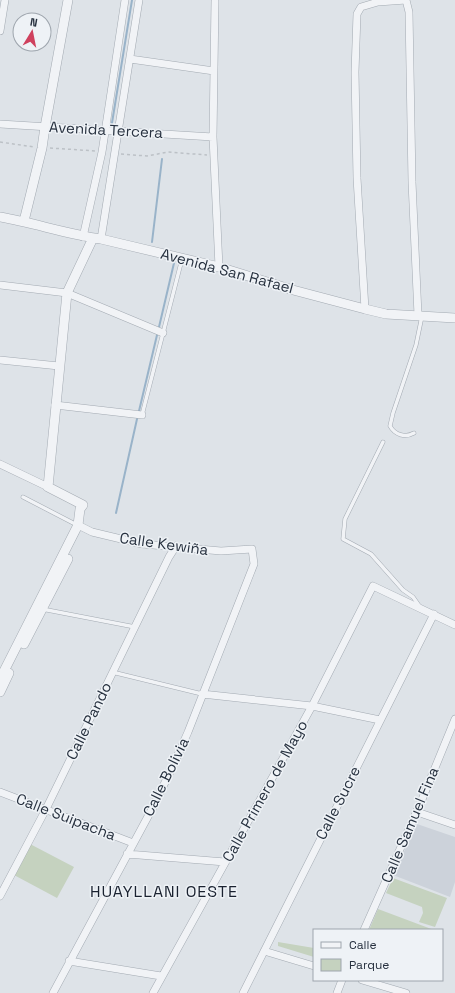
<svg xmlns="http://www.w3.org/2000/svg" width="455" height="993" viewBox="0 0 455 993" font-family="'Space Grotesk',sans-serif">
	<style>
		.built { fill: #ccd2da }
		.green { fill: #c5d2bf }
		.lines { fill: none; stroke-linecap: round; stroke-linejoin: round }
		.stream { stroke: #99b3c9; stroke-width: 2 }
		.service-casing { stroke: #a3aab2; stroke-width: 4.5 }
		.minor-casing { stroke: #a3aab2; stroke-width: 8 }
		.tertiary-casing { stroke: #a3aab2; stroke-width: 10 }
		.path { stroke: #bcc1c6; stroke-width: 1.5; stroke-dasharray: 3 3; stroke-linecap: butt }
		.service { stroke: #f1f3f6; stroke-width: 3.5 }
		.minor { stroke: #f1f3f6; stroke-width: 7 }
		.tertiary { stroke: #f1f3f6; stroke-width: 9 }
		.labels { text-anchor: middle; stroke-width: 3; stroke-linejoin: round; paint-order: stroke }
		.street-label { font-size: 15px; fill: #27313f; stroke: #eef2f6 }
		.neighbourhood-label { font-size: 16px; letter-spacing: 1px; fill: #1a2230; stroke: #eef2f6 }
	</style>
	<rect width="100%" height="100%" fill="#dee3e8"/>
	<path class="built" d="M417,824L455,837V882L450,897L393,875Z"/>
	<path class="green" d="M30,844L74,867L57,898L14,875Z
		M393,878L447,898L435,927L419,922L423,913L422,907L386,893Z
		M378,909L434,930H369Z
		M278,942L314,948V957L278,946Z"/>
	<g class="lines">
		<path class="stream" d="M111,129L132,0
			M152,242L162,159
			M159,327L174,263
			M139,411L157,335
			M116,513L137,419"/>
		<defs>
			<path id="service" d="M142,415L182,259
				M414,433C405,438 395,435 390,426L393,413L416,345L422,316
				M383,442L345,519L343,539L371,554L403,590L413,597L420,607
				M23,497L77,525
				M42,609L135,627
				M112,672L202,694"/>
			<path id="minor" d="M215,1L213,137L219,267
				M0,31L5,0
				M130,59L214,71
				M0,124L213,137
				M83,237L102,152L125,0
				M101,239L139,0
				M0,285L67,293L163,333
				M365,309L357,178L355,72L357,14L361,7L378,2L406,0L409,12L412,182L418,315
				M0,360L59,366
				M55,405L142,415
				M0,464L48,487
				M202,694L312,706L380,720
				M0,792L133,843
				M417,812L455,825
				M127,854L225,862
				M0,896L46,809L169,557L176,546
				M364,930L421,802L455,719
				M264,951L314,966
				M69,961L161,976
				M362,980L406,993
				M53,993L152,809L173,766L188,732L254,564L252,549L221,551L142,544L92,532L78,525
				M153,993L312,706L373,586L455,625
				M243,993L434,614
				M337,993L342,980"/>
			<path id="tertiary" d="M0,217C34,223 67,234 101,239L219,267L293,290L365,309L386,314L455,318
				M24,221L42,148L45,127L68,0
				M24,644L68,559
				M0,679L78,525L80,509L83,505L48,487L67,293L93,238
				M0,692L9,673"/>
		</defs>
		<use href="#service" class="service-casing"/>
		<use href="#minor" class="minor-casing"/>
		<use href="#tertiary" class="tertiary-casing"/>
		<path class="path" d="M0,142L34,147
			M50,148L96,151
			M121,154L147,156L168,152L207,155"/>
		<use href="#service" class="service"/>
		<use href="#minor" class="minor"/>
		<use href="#tertiary" class="tertiary"/>
	</g>
	<g class="labels">
		<g class="street-label">
			<text transform="translate(106 130) rotate(3)" y="5">Avenida Tercera</text>
			<text transform="translate(227 271) rotate(15)" y="5">Avenida San Rafael</text>
			<text transform="translate(164 544) rotate(8)" y="5">Calle Kewiña</text>
			<text transform="translate(89 721) rotate(-64)" y="5">Calle Pando</text>
			<text transform="translate(166 777) rotate(-64)" y="5">Calle Bolivia</text>
			<text transform="translate(265 791) rotate(-61)" y="5">Calle Primero de Mayo</text>
			<text transform="translate(338 803) rotate(-63)" y="5">Calle Sucre</text>
			<text transform="translate(66 817) rotate(21)" y="5">Calle Suipacha</text>
			<text transform="translate(410 825) rotate(-67)" y="5">Calle Samuel Fina</text>
		</g>
		<g class="neighbourhood-label">
			<text x="164" y="897">HUAYLLANI OESTE</text>
		</g>
	</g>
	<rect x="313" y="929" width="130" height="52" fill="#eef2f6" stroke="#9ea5ad"/>
	<rect x="321" y="942" width="20" height="6" fill="#f1f3f6" stroke="#9ea5ad"/>
	<text x="349" y="949" font-size="12" fill="#27313f">Calle</text>
	<rect x="321" y="959" width="20" height="12" fill="#c5d2bf" stroke="#9ea5ad"/>
	<text x="349" y="969" font-size="12" fill="#27313f">Parque</text>
	<g transform="translate(32 32) rotate(10)"><circle r="19" fill="#eef2f6" stroke="#9ea5ad"/>
	<path d="M0-3L7 15L0 10L-7 15Z" fill="#cf415e"/>
	<text y="-6" font-size="11" font-weight="bold" text-anchor="middle" fill="#27313f">N</text>
	</g>
</svg>
